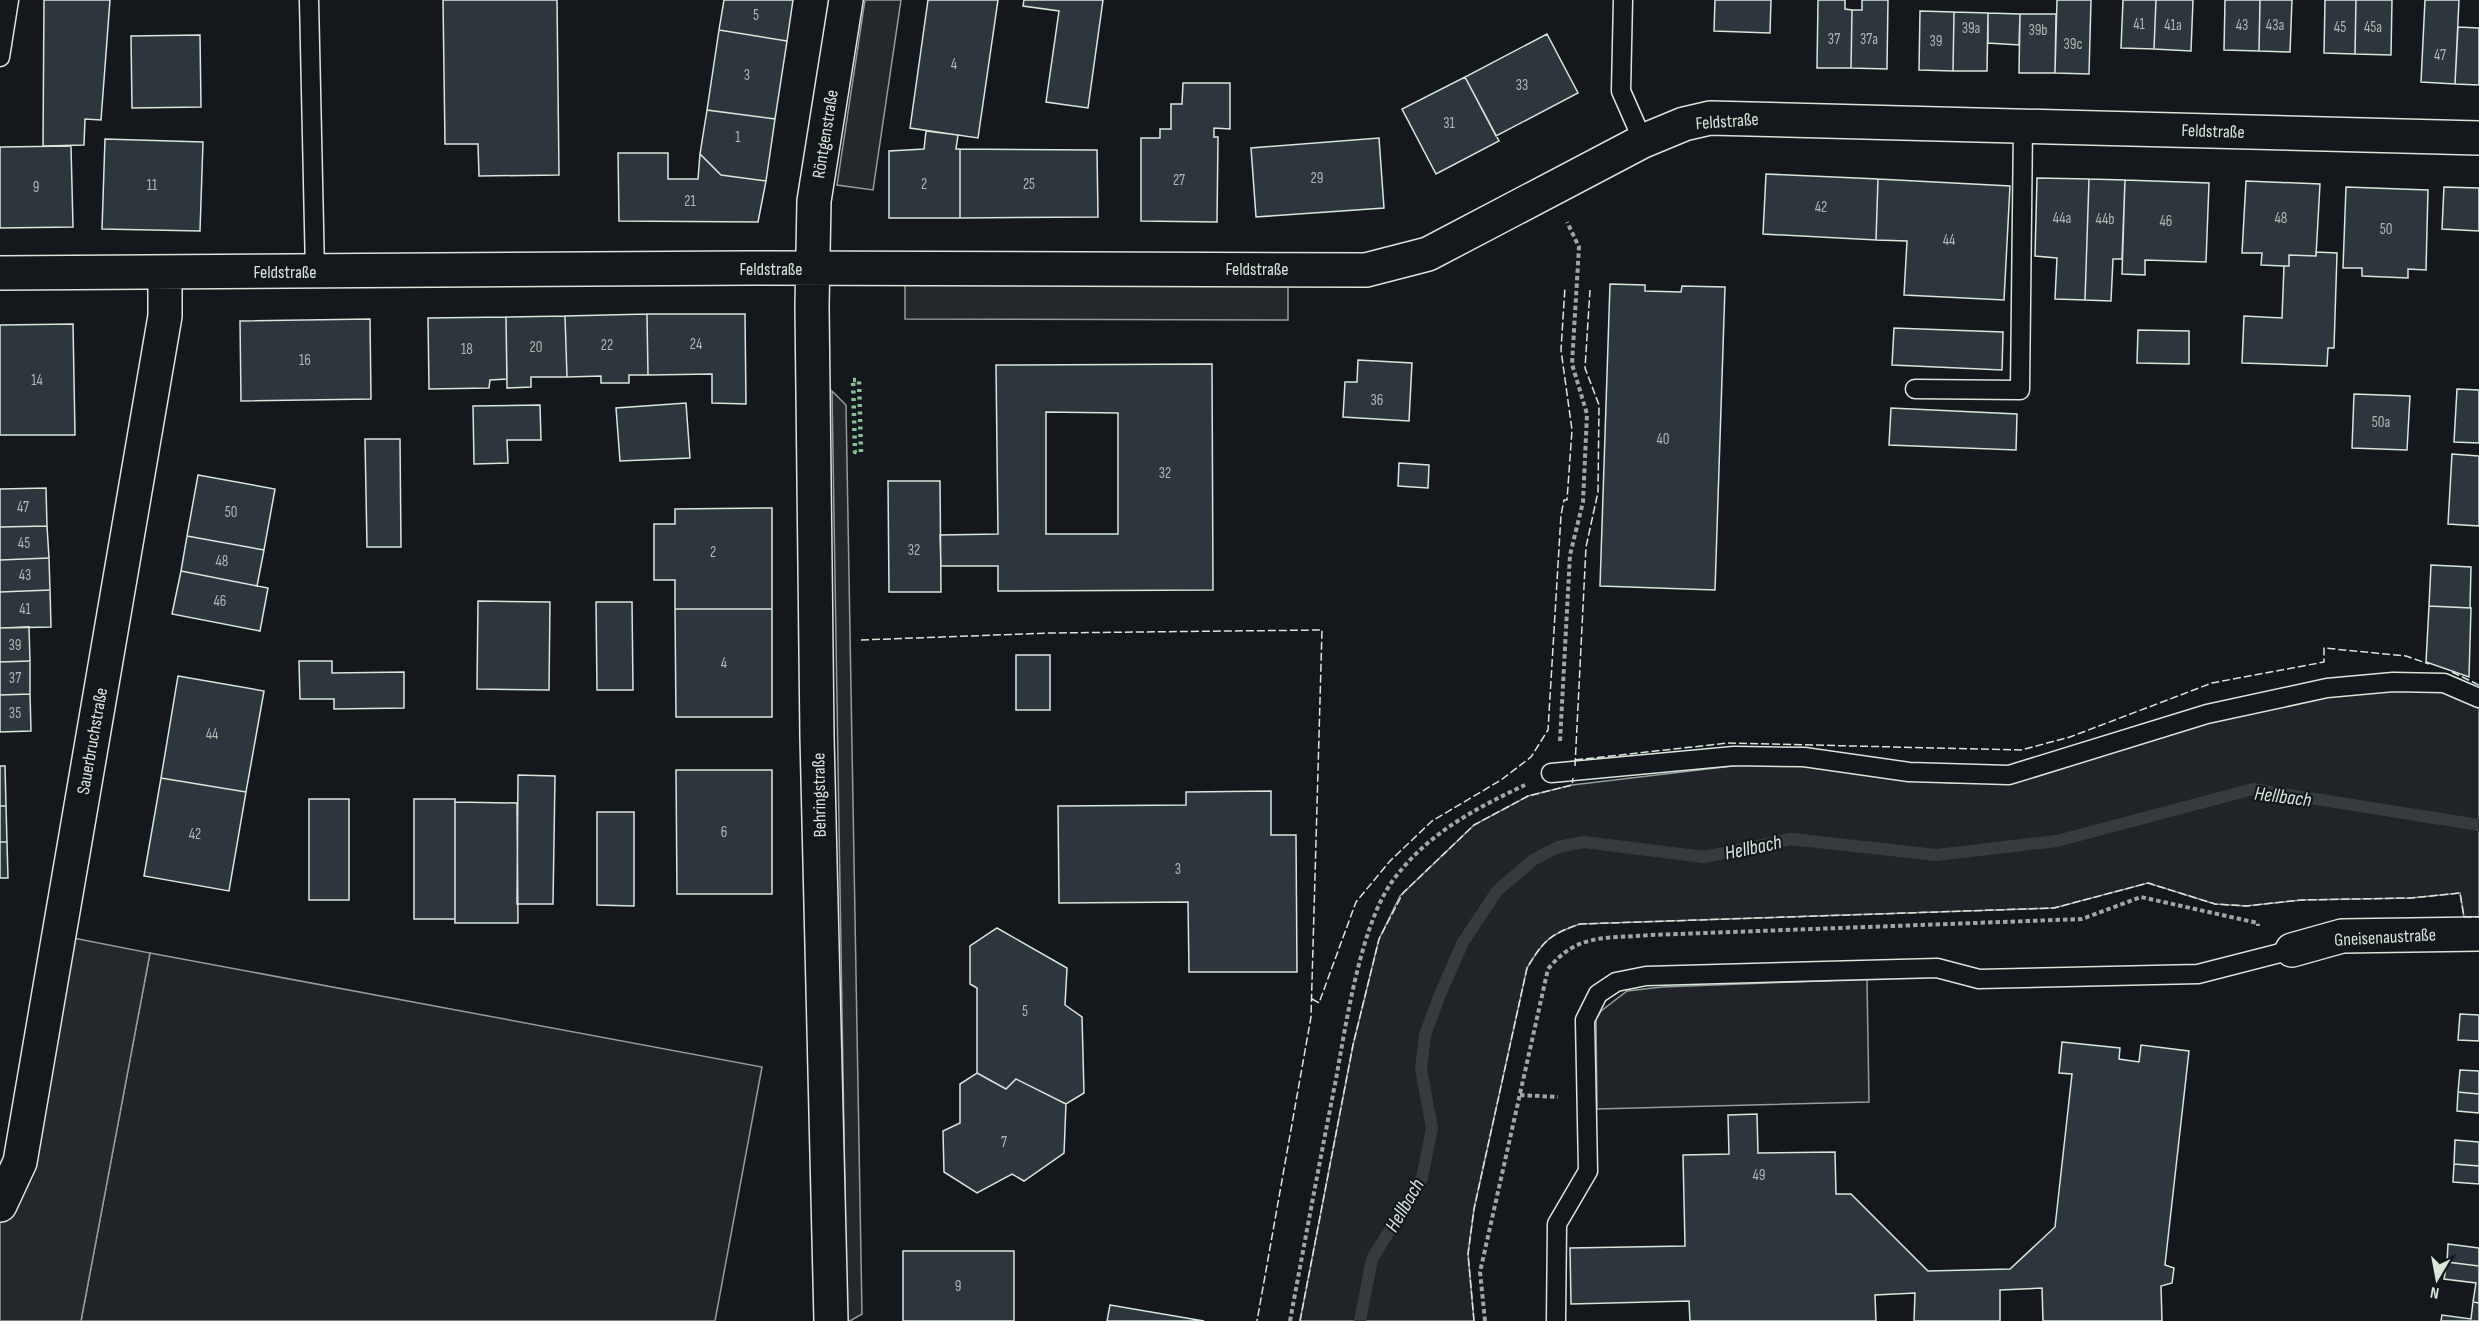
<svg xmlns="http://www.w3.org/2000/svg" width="2479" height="1321" viewBox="0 0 2479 1321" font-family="'Sofia Sans Condensed',sans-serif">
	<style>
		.green { fill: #202428; stroke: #939e99; stroke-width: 1.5 }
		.parking { fill: #24282b; stroke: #939e99; stroke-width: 1.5 }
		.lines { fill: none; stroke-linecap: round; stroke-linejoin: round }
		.stream { stroke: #363b3e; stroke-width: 12 }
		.building { fill: #2c363c; stroke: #d8e6dc; stroke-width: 1.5; fill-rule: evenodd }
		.lane-casing { stroke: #d8e6dc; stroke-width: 21 }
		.street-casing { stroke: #d8e6dc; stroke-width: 36 }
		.path { stroke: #9da8a2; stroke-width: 4; stroke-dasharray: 4.5 3; stroke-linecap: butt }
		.lane { stroke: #14181c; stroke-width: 18 }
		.street { stroke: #14181c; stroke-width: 33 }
		.hedge { stroke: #8ac095; stroke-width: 4.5; stroke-dasharray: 3 4.5; stroke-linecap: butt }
		.fence { stroke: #d8e6dc; stroke-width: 1.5; stroke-dasharray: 8 3; stroke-linecap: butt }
		.labels { text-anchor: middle; stroke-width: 4.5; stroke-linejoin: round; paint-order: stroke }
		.number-label { font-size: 15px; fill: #adbab4 }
		.street-label { font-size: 18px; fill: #d8e6dc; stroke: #14181c }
		.water-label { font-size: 20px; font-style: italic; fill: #d8e6dc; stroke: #14181c }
	</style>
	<rect width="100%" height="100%" fill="#14181c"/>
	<path class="green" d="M2371,689L2441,690L2479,706V917H2464L2460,893L2411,898L2301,900L2246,906L2215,904L2148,883L2054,908L1580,924C1550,934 1543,941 1527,968L1474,1209L1468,1254L1474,1321H1300L1353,1045L1379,939L1400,896L1474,825L1528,796L1572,785L1775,761L1950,783L2016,781L2205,722L2327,695Z
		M150,953L762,1067L715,1321H81Z
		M1867,979L1869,1102L1597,1109L1596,1019L1601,1011L1627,991L1662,987Z"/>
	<path class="parking" d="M865,0H901L873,190L837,185Z
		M905,282L1288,284V320L905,319Z
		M832,391L846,405L862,1314L850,1321H847Z
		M58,935L150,953L81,1321H0V1205Z"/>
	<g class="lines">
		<path class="stream" d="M1360,1321L1372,1259L1422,1178L1432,1128L1421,1069L1425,1035L1439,997L1463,942L1497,891L1533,860L1558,847L1584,842L1704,857L1791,839L1936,855L2057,841L2253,789L2479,825"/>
	</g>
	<path class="building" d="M44,0H110L101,120L85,119L84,145L43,146Z
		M443,0H557L559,175L479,176L478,144H445Z
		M724,0H793L787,41L719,30Z
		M928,0H998L978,138L910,128Z
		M1024,0H1103L1088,108L1046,102L1059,11L1023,6Z
		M1715,0H1771L1770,33L1714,31Z
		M1818,0H1845V9L1852,10L1851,68H1817Z
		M1862,0H1888L1887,69L1851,68L1852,10H1862Z
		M2057,0H2091L2089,74L2055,73Z
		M2123,0H2156L2154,49L2121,48Z
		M2156,0H2193L2191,51L2154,49Z
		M2225,0H2260L2259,51L2224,50Z
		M2260,0H2292L2290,52L2259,51Z
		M2325,0H2356L2355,54L2324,53Z
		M2356,0H2392L2391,55L2355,54Z
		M2425,0H2459L2455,84L2421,82Z
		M1920,11L1954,12L1953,71L1919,70Z
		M1954,12L1988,13L1987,71H1953Z
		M1988,13L2020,14L2019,45L1988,43Z
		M2020,14H2056L2055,73H2019Z
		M2458,27L2479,28V85L2455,84Z
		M719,30L787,41L775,119L707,110Z
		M1547,34L1578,93L1496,136L1465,77Z
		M200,35L201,107L132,108L131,36Z
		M1465,77L1499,141L1436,174L1402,109Z
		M1183,83H1230V129L1214,128V137H1218L1217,222L1141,221V138H1160V129H1171V104H1182Z
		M707,110L775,119L766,181L721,175L700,154Z
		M926,131L958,135L956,149H960V218H889V151L924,149Z
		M1379,138L1384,208L1256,217L1251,148Z
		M105,139L203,142L200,231L102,229Z
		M71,146L73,227L0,228V147Z
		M960,149L1097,150L1098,217L960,218Z
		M618,153H668V179H698L700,154L721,175L766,181L758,222L619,221Z
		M1766,174L1878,179L1876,240L1763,234Z
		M2037,178L2089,179L2085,300L2055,299L2057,258L2035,256Z
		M1878,179L2010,186L2004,300L1904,295L1907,241L1876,240Z
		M2089,179L2125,180L2122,259H2113L2111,301L2085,300Z
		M2125,180L2209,183L2206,262L2145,260V275L2122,274Z
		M2246,181L2320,184L2316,256L2289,255V266H2284L2261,265L2262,253H2242Z
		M2346,187L2428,190L2426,270L2408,269V278L2362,276V268H2343Z
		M2444,187L2479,188V231L2442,229Z
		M2316,252L2337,253L2334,348H2328L2327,366L2242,363L2244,316L2282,318L2284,266H2289V255L2316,256Z
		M1610,284L1645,285V291L1681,292L1682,286L1725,287L1715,590L1600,586Z
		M647,314L648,375H629V383H601V376L567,377L565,316Z
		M647,314H745L746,404L712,403V374L648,375Z
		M565,316L567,377H531V387L507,388L506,317Z
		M506,317L507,379L490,380L489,388L429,389L428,318Z
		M370,319L371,399L241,401L240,321Z
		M73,324L75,435H0V325Z
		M1894,328L2003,332L2002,370L1892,365Z
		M2138,330L2189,331V364L2137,363Z
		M1358,360L1412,363L1409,421L1343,417L1345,382H1357Z
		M1212,364L1213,590L998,591V566H941L940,535L998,534L996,365ZM1046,412L1118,413V534H1046Z
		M2457,389L2479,390V443L2454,442Z
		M2354,394L2410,396L2407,450L2352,448Z
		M686,403L690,458L620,461L616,408Z
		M540,405L541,440H507L508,463L474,464L473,406Z
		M1891,408L2017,414L2016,450L1889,445Z
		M365,439H400L401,547H367Z
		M2452,454L2479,456V526L2448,524Z
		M1399,463L1429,465L1428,488L1398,486Z
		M198,475L275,489L264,550L187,536Z
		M888,481H940L941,592H889Z
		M46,488L47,526L0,527V489Z
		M772,508V609H675V580H654V524H675V509Z
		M47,526L49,558L0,560V527Z
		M187,536L264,550L257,586L181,571Z
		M49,558L50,590L0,592V560Z
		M2431,565L2471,567L2470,608L2429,606Z
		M181,571L268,588L260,631L172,614Z
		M50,590L51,627L0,628V592Z
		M478,601L550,602L549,690L477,689Z
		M596,602H632L633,690H597Z
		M2429,606L2471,608L2469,677L2426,662Z
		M675,609H772V717H676Z
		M29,627L30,661L0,662V628Z
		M1016,655H1050V710H1016Z
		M30,661V694L0,695V662Z
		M299,661H332V673L404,672V708L334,709V699H300Z
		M178,676L264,691L246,792L161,778Z
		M30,694L31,731L0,732V695Z
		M0,766H5L6,806H0Z
		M676,770H772V894H677Z
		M518,775L555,776L553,904H517Z
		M161,778L246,792L229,891L144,876Z
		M1271,791V835H1296L1297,972H1189L1188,902L1059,903L1058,806L1186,805V792Z
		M309,799H349V900H309Z
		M414,799H455V919H414Z
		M455,802L517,803L518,923H455Z
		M0,806H6L7,842H0Z
		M597,812H634V906L597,905Z
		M0,842H7L8,878H0Z
		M997,928L1067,968L1065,1005L1082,1017L1084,1093L1066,1104L1016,1079L1006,1089L977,1073V988L970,984V946Z
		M2460,1014L2479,1015V1041L2458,1040Z
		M2062,1042L2120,1048L2119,1059L2139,1062L2141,1045L2189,1051L2165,1265L2174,1268L2172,1283L2161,1286L2162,1321H2043L2042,1288L2000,1290V1321H1914L1915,1293L1875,1295L1876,1321H1690L1689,1301L1571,1304L1570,1248L1685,1246L1683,1155L1729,1154L1728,1115L1757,1114L1758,1153L1835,1152L1836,1194H1851L1928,1271L2010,1269L2055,1227L2072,1074L2059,1073Z
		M2460,1070L2479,1071V1094L2458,1092Z
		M977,1073L1006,1089L1016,1079L1066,1104L1064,1153L1024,1181L1012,1174L977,1193L944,1172L943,1131L960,1123V1084Z
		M2458,1092L2479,1094V1113L2457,1111Z
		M2455,1140L2479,1142V1166L2454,1164Z
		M2454,1164L2479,1166V1184L2453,1182Z
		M2448,1244L2479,1248V1266L2447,1262Z
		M903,1251H1014V1321H903Z
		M2447,1262L2479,1266V1303L2473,1302L2476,1283L2444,1279Z
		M2473,1302L2479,1303V1321H2441L2442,1315L2471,1319Z
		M1110,1305L1204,1321H1107Z"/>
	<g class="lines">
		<defs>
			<path id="lane" d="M309,0L315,272
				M1623,0L1621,91L1643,141
				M0,57L9,0
				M1915,389L2020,390L2023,126
				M1551,773L1734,756L1804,757L1909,772L2009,775L2207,714L2327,688L2393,682L2444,683L2479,698
				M1556,1321L1557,1224L1588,1171L1585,1020L1598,994L1616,982L1646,976L1937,968L1979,979L2198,974L2292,950"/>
			<path id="street" d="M0,273L750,268L1366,270L1428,254L1643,141L1684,124L1710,118L2479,138
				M2292,950L2342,936L2479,934
				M0,1205L20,1162L165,316V273
				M831,1321L817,737L812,306L814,201L846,0"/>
		</defs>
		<use href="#lane" class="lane-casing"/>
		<use href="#street" class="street-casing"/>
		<path class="path" d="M1560,741L1570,555L1583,502L1587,414L1572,364L1579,247L1567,222
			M1520,1095L1558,1097
			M1290,1321C1305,1240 1320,1160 1336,1079C1346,1024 1360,929 1391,883C1425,835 1474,809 1525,785
			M1485,1321L1480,1272L1548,969C1578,932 1607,939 1651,935L2082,919L2141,897L2258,923V926"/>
		<use href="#lane" class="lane"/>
		<use href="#street" class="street"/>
		<path class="hedge" d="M853,380H859L861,452H855Z"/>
		<path class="fence" d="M861,640L1050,633L1322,630L1311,1017L1257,1321
			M2452,672L2479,685
			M1575,760L1728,743L2021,750L2070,737L2212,683L2324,662V648L2406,656L2429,664
			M1575,766L1586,547L1598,492L1599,405L1585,368L1590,290
			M1312,999L1319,1003L1356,902L1390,861L1432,821L1501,780L1531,757L1548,730L1561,515L1564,500H1567L1572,430L1561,350L1565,287
			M1300,1321L1353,1045L1379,939L1403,893L1474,825L1528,796L1572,785L1573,778
			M1474,1321L1468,1254L1474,1209L1527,968C1543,941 1550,934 1580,924L2054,908L2148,883L2215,904L2246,906L2301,900L2411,898L2460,893L2464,917H2479"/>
	</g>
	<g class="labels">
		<g class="number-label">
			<text x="756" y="20">5</text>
			<text x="2139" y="29">41</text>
			<text x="2173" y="30">41a</text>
			<text x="2242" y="30">43</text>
			<text x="2275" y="30">43a</text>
			<text x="2340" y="32">45</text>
			<text x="2373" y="32">45a</text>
			<text x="1971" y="33">39a</text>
			<text x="2038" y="35">39b</text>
			<text x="1834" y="44">37</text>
			<text x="1869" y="44">37a</text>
			<text x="1936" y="46">39</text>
			<text x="2073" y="49">39c</text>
			<text x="2440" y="60">47</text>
			<text x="954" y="69">4</text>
			<text x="747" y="80">3</text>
			<text x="1522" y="90">33</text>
			<text x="1449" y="128">31</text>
			<text x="738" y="142">1</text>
			<text x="1317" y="183">29</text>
			<text x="1179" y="185">27</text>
			<text x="924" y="189">2</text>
			<text x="1029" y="189">25</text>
			<text x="152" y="190">11</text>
			<text x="36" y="192">9</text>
			<text x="690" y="206">21</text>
			<text x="1821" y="212">42</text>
			<text x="2062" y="223">44a</text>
			<text x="2281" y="223">48</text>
			<text x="2105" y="224">44b</text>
			<text x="2166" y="226">46</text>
			<text x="2386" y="234">50</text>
			<text x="1949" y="245">44</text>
			<text x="696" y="349">24</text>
			<text x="607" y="350">22</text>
			<text x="536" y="352">20</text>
			<text x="467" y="354">18</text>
			<text x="305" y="365">16</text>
			<text x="37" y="385">14</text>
			<text x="1377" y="405">36</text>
			<text x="2381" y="427">50a</text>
			<text x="1663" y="444">40</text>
			<text x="1165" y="478">32</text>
			<text x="23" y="512">47</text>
			<text x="231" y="517">50</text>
			<text x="24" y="548">45</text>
			<text x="914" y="555">32</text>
			<text x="713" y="557">2</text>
			<text x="222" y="566">48</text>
			<text x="25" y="580">43</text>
			<text x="220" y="606">46</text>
			<text x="25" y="614">41</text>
			<text x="15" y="650">39</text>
			<text x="724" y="668">4</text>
			<text x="15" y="683">37</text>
			<text x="15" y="718">35</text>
			<text x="212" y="739">44</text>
			<text x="724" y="837">6</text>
			<text x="195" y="839">42</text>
			<text x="1178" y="874">3</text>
			<text x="1025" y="1016">5</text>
			<text x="1004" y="1147">7</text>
			<text x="1759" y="1180">49</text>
			<text x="958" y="1291">9</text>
		</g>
		<g class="street-label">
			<text transform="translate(1727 121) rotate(-4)" y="6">Feldstraße</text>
			<text transform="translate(2213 131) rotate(2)" y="6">Feldstraße</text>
			<text transform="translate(825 134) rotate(-81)" y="6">Röntgenstraße</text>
			<text x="771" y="275">Feldstraße</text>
			<text x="1257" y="275">Feldstraße</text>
			<text x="285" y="278">Feldstraße</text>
			<text transform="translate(92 741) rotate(-80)" y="6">Sauerbruchstraße</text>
			<text transform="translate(819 795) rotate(-91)" y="6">Behringstraße</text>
			<text transform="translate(2385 937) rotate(-3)" y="6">Gneisenaustraße</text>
		</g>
		<g class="water-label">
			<text transform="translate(2283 796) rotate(7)" y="7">Hellbach</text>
			<text transform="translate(1753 847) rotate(-12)" y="7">Hellbach</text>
			<text transform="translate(1404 1205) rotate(-60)" y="7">Hellbach</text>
		</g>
	</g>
	<g transform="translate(2437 1279) rotate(190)" stroke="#14181c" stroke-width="4.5" paint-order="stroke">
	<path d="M0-4.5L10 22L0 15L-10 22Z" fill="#d8e6dc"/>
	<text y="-9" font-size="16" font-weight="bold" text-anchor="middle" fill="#d8e6dc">N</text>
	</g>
</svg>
